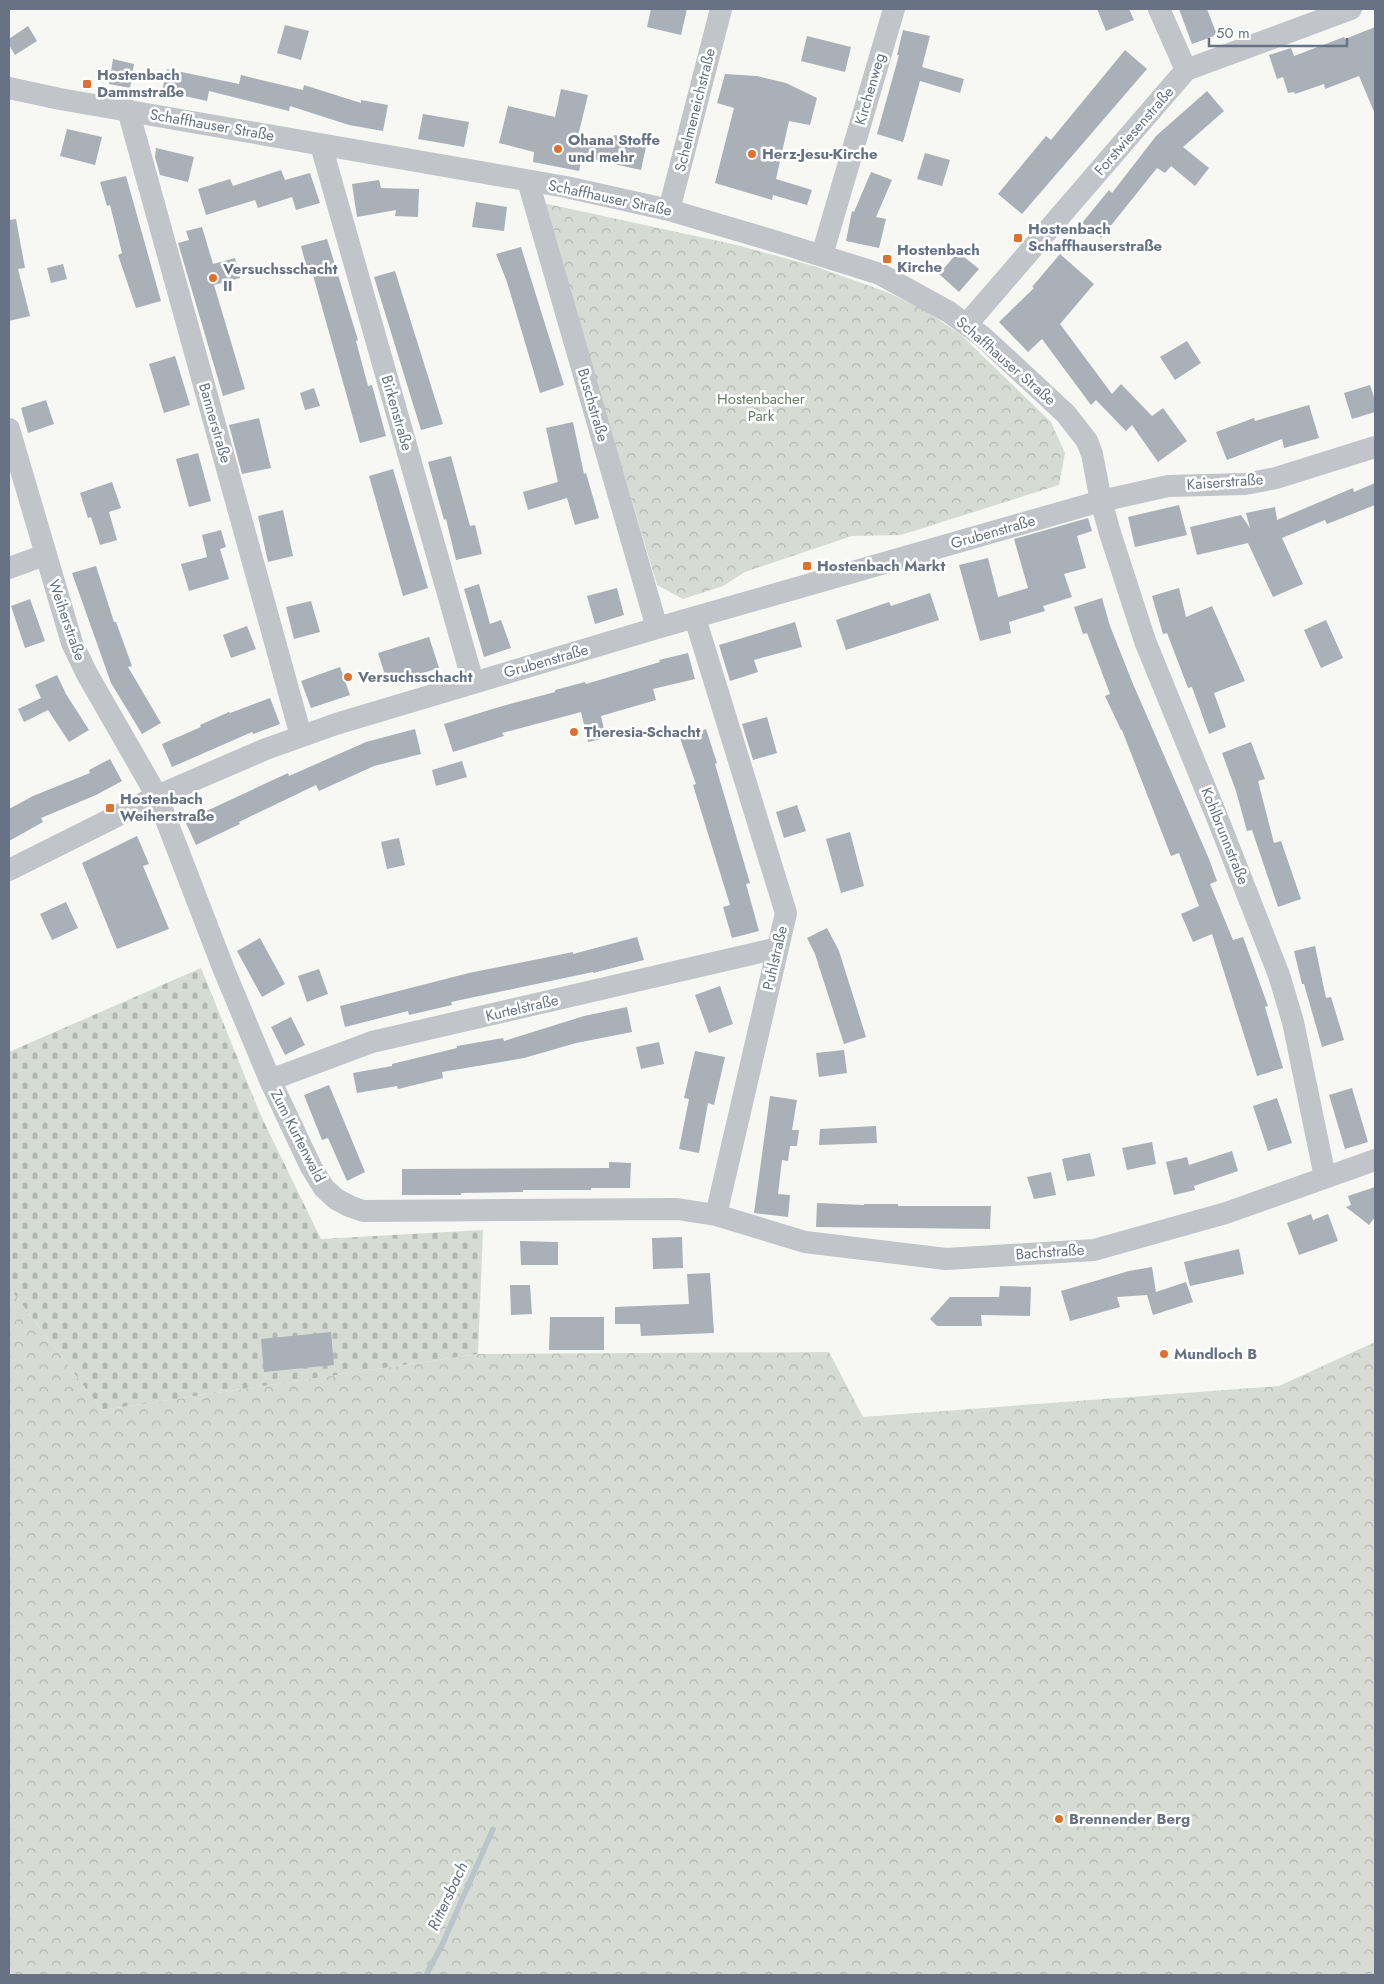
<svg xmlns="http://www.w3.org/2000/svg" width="1384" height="1984" viewBox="0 0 1384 1984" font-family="Jost,sans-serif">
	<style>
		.forest { fill: url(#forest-crowns) }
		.cemetery { fill: url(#cemetery-stones) }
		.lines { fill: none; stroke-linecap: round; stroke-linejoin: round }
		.stream { stroke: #bbc4ca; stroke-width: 5.5 }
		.building { fill: #aab0b7 }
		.minor { stroke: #c1c4c8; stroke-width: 22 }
		.poi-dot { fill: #de712e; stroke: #fff; stroke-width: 2 }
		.labels { text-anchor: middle; stroke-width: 5; stroke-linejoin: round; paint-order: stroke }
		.poi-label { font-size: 15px; font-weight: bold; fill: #677384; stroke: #fff; text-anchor: start }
		.street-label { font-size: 15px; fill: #677384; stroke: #fff }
		.park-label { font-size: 15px; fill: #677c66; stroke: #fff }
		.water-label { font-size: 16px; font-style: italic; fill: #637480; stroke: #fff }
	</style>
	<defs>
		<pattern id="forest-crowns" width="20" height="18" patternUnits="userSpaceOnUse" patternTransform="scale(1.25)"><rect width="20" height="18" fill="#d6dcd4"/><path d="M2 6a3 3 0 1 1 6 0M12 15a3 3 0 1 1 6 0" fill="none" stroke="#b1b7b2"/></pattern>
		<pattern id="cemetery-stones" width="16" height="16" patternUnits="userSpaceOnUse" patternTransform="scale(1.25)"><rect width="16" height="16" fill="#d6dcd4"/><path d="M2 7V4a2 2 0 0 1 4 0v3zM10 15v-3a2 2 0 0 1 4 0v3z" fill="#b1b7b2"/></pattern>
	</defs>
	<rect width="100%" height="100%" fill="#f7f7f4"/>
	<path class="forest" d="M543,203L737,245L817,267L889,293L926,311L960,334L1051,422L1065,453L1059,485L901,535L852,536L745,572L723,586L683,599L657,585Z
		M9,1287L102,1410L478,1354L829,1352L863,1417L1279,1386L1375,1342V1975H9Z"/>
	<path class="cemetery" d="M201,968L261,1116L321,1239L483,1230L478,1354L102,1410L9,1287V1052Z"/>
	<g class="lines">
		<path class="stream" d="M426,1975L442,1945L493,1829"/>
	</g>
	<path class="building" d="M651,9H687L681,35L647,27Z
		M1097,9H1129L1134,20L1106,31Z
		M1179,9H1207L1217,35L1192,44Z
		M285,25L309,31L301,60L277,53Z
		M28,26L37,41L15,55L9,45V39Z
		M1375,27V114L1359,76L1325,89L1324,84L1295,94L1294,92L1288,93L1283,77L1277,79L1269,55L1291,48L1294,56L1344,37L1345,39Z
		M903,30L930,36L922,67L964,79L960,93L920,81L903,142L877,134L899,55H897Z
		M807,36L851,47L845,72L801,61Z
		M1125,50L1147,69L1022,214L998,194L1046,136L1051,140Z
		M113,59L134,64L130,88L109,84Z
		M167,69L239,84L241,75L303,90L304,85L361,103V100L388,105L383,131L349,125L290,106L289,111L209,91L207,101L162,91Z
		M725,74L757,76L786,83L817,98L810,125L789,121L776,179L812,190L807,205L773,195L772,200L715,183L734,108L717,103Z
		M561,89L588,95L577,140L611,147L614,135L647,142L641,170L582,157L579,171L533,162L534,152L499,143L508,106L555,117Z
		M1207,91L1224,111L1183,147L1209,168L1195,186L1171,166L1165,173L1157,168L1101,238L1082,223L1109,190L1112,193L1156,136Z
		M423,114L469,122L464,147L418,139Z
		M67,129L102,137L95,165L60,156Z
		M156,148L194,157L188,182L160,175L155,157Z
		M925,153L950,160L942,186L917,179Z
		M281,170L285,180L310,173L320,203L296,210L292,197L258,208L255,200L206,215L198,189L230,179L233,186Z
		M871,172L892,180L876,217L886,219L879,248L846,241L852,211L854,212Z
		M126,176L161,301L136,308L118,255L122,253L110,205L107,206L100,182Z
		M379,180L381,188L419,189L418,217L395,216L396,210L357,217L352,184Z
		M476,202L507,207L504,231L472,227Z
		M16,219L25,268L18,269L30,316L9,321V220Z
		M202,227L213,264L235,258L240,278L214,285L245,389L223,396L178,243L189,240L186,231Z
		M327,239L358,340L356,341L368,386L372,385L386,436L360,443L311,268L307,269L301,246Z
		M521,247L564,385L540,393L507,282L496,254Z
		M958,252L979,269L959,292L939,274Z
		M1060,254L1094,284L1060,324L1112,394L1121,384L1152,416L1163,408L1187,441L1158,462L1132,425L1126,431L1096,400L1091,405L1042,339L1028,352L999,322L1034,288L1032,287Z
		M63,264L67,279L51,283L47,268Z
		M395,271L443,424L421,430L374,277Z
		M1187,341L1201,363L1175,380L1160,357Z
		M175,356L190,405L164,413L149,364Z
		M1370,385L1375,400V412L1352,419L1344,393Z
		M314,388L320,406L305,410L300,393Z
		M46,400L54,424L28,433L21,408Z
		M1309,405L1319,438L1284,448L1282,439L1227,460L1216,432L1254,418L1255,421Z
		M259,418L271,468L242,474L229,425Z
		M573,422L584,474L586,473L599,518L575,525L567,498L528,510L523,492L558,482L546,428Z
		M198,453L211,501L189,507L176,459Z
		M451,456L470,526L475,525L482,554L456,560L446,519L444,520L428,462Z
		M393,469L428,588L403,596L369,476Z
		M112,482L121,508L109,512L117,540L100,545L91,517L88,518L80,493Z
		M1375,483V505L1327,524L1325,520L1282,538L1303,584L1273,597L1248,543L1197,555L1190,527L1241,515L1250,528L1246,513L1275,507L1277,520L1353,488L1354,492Z
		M1179,505L1187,535L1135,547L1128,517Z
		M283,510L293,556L268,562L258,516Z
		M1088,518L1092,531L1077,536L1086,568L1064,574L1072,597L1043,606L1045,611L1009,622L1011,633L980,641L959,565L988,558L998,597L1028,588L1014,539Z
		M221,530L226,547L220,549L229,579L189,591L181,564L207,557L202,535Z
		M96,566L114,622H116L132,666L128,667L161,723L142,734L111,683L72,573Z
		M479,584L490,624L501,620L511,648L484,657L464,589Z
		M617,588L624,615L595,624L587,596Z
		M1179,588L1186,617L1212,606L1245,681L1214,693L1226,727L1209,734L1192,687L1188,688L1167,633L1163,634L1152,596Z
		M930,593L939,620L846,650L836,620L889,602L891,606Z
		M1102,598L1110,626L1133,684L1209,859L1217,881L1210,884L1233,940L1243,937L1268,1006L1265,1007L1283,1068L1257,1076L1212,934L1193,942L1181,914L1199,906L1179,853L1171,856L1122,730H1121L1105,696L1110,694L1087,633L1083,634L1074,607Z
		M30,599L45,641L25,648L11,606Z
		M311,601L320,632L294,639L286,607Z
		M1326,620L1343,658L1321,668L1304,630Z
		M795,622L802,647L754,660L758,672L730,681L719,645Z
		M247,626L256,649L231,658L223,635Z
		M429,637L439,668L388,684L378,653Z
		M688,653L695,679L653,689L656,700L601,716L606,738L588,742L581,712L502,733L504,736L453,752L444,724L499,707L555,692V690L585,682L586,684L660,662L659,660Z
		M340,667L350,695L311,708L301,681Z
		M57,675L66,694L89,730L69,742L48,710L24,722L18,709L41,698L35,685Z
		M270,698L280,724L253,734L252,732L172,767L162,744L201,727L200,725L229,712L230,713Z
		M767,717L777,753L753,760L742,724Z
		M415,729L421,754L374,766L319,791L316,785L239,822L240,824L196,845L185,821L288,773L289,776L366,742Z
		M706,729L717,763L715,764L750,883L746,884L759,931L732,938L723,907L730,905L693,785L696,784L680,738Z
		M1251,742L1265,779L1258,781L1274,843L1281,841L1301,899L1278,907L1252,830L1247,831L1236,791L1222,753Z
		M110,759L122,781L96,795L41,818L43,822L9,841V809L33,796L90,773L89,770Z
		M462,761L467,777L436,786L432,770Z
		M797,805L806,831L784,838L776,812Z
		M850,832L864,886L841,893L826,839Z
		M137,836L149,864L143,866L169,929L117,949L82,863Z
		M399,838L405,865L387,869L381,842Z
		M66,902L78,928L52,940L40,914Z
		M827,928L839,951L866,1037L844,1044L815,954L807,938Z
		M637,937L644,960L593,973V972L451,1002L452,1005L409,1015L408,1011L345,1027L340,1006L469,973L573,952V954Z
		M260,938L285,984L262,997L237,951Z
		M1315,946L1326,998L1331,997L1344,1040L1322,1047L1304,984H1302L1294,951Z
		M319,969L328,994L307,1002L298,976Z
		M720,986L733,1024L709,1033L695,995Z
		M627,1007L632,1032L576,1043L524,1058L442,1072L443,1078L398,1089L397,1086L357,1093L353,1073L392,1066V1064L457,1048V1046L503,1038L504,1041L584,1016Z
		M291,1017L305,1045L285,1055L271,1027Z
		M659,1042L664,1064L641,1069L636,1047Z
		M844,1050L847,1073L819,1077L816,1053Z
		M695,1051L725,1057L714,1105L708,1103L699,1153L679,1149L689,1099L684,1098Z
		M329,1085L365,1172L347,1181L328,1138L322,1140L304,1095Z
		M1352,1088L1368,1142L1345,1149L1329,1095Z
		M770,1096L797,1100L792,1130H799L797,1146H790L788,1161L782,1160L778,1194L790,1195L788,1217L754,1213Z
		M1277,1098L1292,1143L1268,1151L1253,1106Z
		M876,1126L877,1143L819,1145L820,1129Z
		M1152,1142L1156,1164L1127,1170L1122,1148Z
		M1232,1151L1238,1171L1194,1186L1195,1190L1174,1195L1166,1162L1187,1157L1189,1165Z
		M1090,1153L1095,1176L1067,1181L1062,1159Z
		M609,1162L631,1163L630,1188H591V1190H523V1192L461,1193V1195H402V1169L609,1168Z
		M1051,1172L1056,1195L1034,1199L1027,1177Z
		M1375,1187V1217L1369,1225L1346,1207L1351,1205L1348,1196Z
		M817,1203L864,1205V1204H898V1206H991L990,1229L816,1227Z
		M1311,1214L1313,1220L1328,1214L1338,1241L1299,1255L1287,1223Z
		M682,1237L683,1268L653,1269L652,1238Z
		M520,1241L558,1242V1265H521Z
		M1239,1249L1244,1274L1190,1286L1184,1262Z
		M1152,1267L1156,1292L1186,1282L1193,1302L1153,1315L1147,1295L1117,1297L1120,1307L1070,1321L1061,1291L1129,1271Z
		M710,1273L714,1333L641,1336L640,1324H615V1307L689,1304L687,1274Z
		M510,1285H530L532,1314L511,1315Z
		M1000,1286L1031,1287L1030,1316L981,1315L982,1326H937L930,1319L950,1297H999Z
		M550,1317H604V1350H549Z
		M331,1332L334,1365L264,1372L261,1339Z"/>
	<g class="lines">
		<path class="minor" d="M1159,9L1186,70
			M9,88L60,99L566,187L669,210L784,244L880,274L949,312L983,337L1066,414L1087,441L1092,454L1101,501L1110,533L1145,641L1217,817L1279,975L1293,1022L1325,1177
			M128,110L301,736
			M321,145L473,682
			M528,181L657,628
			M669,210L721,9
			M822,255L894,9
			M967,324L1186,70L1351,9
			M9,429L72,643L87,674L157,796L224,970L270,1080L311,1167L324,1188L336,1199L349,1206L363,1211L677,1209L716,1215L805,1242L946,1259L1094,1250L1226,1213L1375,1160
			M9,568L45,555
			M695,618L786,913L716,1215
			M9,870L157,796L266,749L336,724L657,628L1101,501L1168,486L1245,484L1276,478L1375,447
			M270,1080L372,1042L778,948"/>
	</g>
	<g class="poi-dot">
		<rect x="82" y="79" width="10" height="10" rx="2.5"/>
		<circle cx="558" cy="149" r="5"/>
		<circle cx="752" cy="154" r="5"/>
		<rect x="1013" y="233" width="10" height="10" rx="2.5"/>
		<rect x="882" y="254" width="10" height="10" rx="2.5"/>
		<circle cx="213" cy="278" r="5"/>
		<rect x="802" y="561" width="10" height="10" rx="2.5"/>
		<circle cx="348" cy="677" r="5"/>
		<circle cx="574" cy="732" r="5"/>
		<rect x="105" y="803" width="10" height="10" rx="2.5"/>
		<circle cx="1164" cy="1354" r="5"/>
		<circle cx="1059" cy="1819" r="5"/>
	</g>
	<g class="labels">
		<g class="poi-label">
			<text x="97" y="80">Hostenbach<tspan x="97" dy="17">Dammstraße</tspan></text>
			<text x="568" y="145">Ohana Stoffe<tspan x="568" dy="17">und mehr</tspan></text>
			<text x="762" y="159">Herz-Jesu-Kirche</text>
			<text x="1028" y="234">Hostenbach<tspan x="1028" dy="17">Schaffhauserstraße</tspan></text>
			<text x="897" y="255">Hostenbach<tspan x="897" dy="17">Kirche</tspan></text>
			<text x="223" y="274">Versuchsschacht<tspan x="223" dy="17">II</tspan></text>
			<text x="817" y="571">Hostenbach Markt</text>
			<text x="358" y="682">Versuchsschacht</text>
			<text x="584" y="737">Theresia-Schacht</text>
			<text x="120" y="804">Hostenbach<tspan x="120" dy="17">Weiherstraße</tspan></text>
			<text x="1174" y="1359">Mundloch B</text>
			<text x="1069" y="1824">Brennender Berg</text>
		</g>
		<g class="street-label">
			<text transform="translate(870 89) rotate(-74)" y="5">Kirchenweg</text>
			<text transform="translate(695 110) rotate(-76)" y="5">Schelmeneichstraße</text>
			<text transform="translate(212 125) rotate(10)" y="5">Schaffhauser Straße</text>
			<text transform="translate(1134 131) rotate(-49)" y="5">Forstwiesenstraße</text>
			<text transform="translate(610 198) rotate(12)" y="5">Schaffhauser Straße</text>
			<text transform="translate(1006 361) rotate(41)" y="5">Schaffhauser Straße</text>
			<text transform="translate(593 405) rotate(74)" y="5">Buschstraße</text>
			<text transform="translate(397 413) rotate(74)" y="5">Birkenstraße</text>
			<text transform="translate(215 423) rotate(74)" y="5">Bannerstraße</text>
			<text transform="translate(1225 482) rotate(-4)" y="5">Kaiserstraße</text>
			<text transform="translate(993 532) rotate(-16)" y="5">Grubenstraße</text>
			<text transform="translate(67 620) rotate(71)" y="5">Weiherstraße</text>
			<text transform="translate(546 661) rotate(-16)" y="5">Grubenstraße</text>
			<text transform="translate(1225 836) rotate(68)" y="5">Kohlbrunnstraße</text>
			<text transform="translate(775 958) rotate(-77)" y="5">Puhlstraße</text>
			<text transform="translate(522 1008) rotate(-13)" y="5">Kurtelstraße</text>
			<text transform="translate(298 1136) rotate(63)" y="5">Zum Kurtenwald</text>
			<text transform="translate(1050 1252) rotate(-4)" y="5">Bachstraße</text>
		</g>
		<g class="park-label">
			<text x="761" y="404">Hostenbacher<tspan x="761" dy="17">Park</tspan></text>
		</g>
		<g class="water-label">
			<text transform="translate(447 1896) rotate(-65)" y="6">Rittersbach</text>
		</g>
	</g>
	<rect width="1384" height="1984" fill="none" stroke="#677384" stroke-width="20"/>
	<path d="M1209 38v8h138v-8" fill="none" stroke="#677384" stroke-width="2.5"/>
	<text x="1216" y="38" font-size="15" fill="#677384" stroke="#ffffff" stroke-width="4" paint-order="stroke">50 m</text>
</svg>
